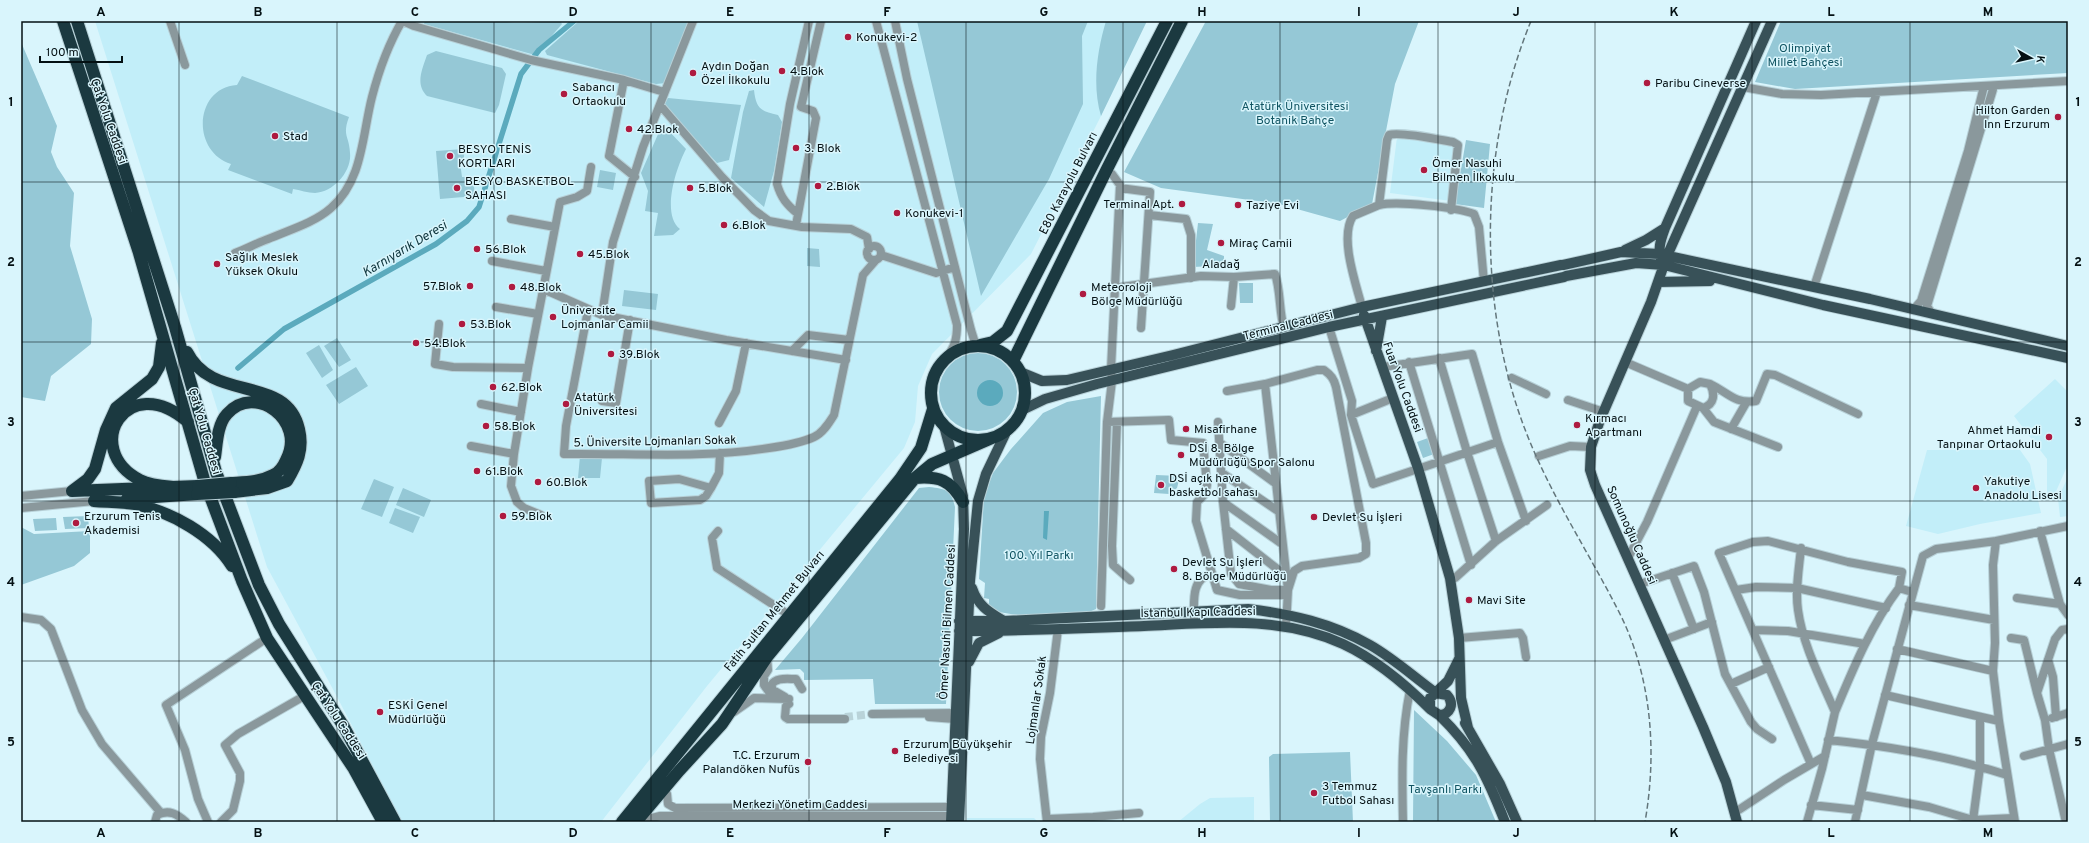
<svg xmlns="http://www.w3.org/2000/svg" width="2089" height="843" viewBox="0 0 2089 843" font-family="Overpass,sans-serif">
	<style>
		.built { fill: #c2eef9 }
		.green { fill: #95c8d6 }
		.water { fill: #5baabd }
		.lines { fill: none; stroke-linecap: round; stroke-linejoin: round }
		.canal { stroke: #5baabd; stroke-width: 5.5 }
		.minor-tunnel { stroke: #b9d3d9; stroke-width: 8; stroke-dasharray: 8 4; stroke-linecap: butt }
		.minor-casing { stroke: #b7d0d7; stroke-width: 10 }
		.major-casing { stroke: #b7d0d7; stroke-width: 12 }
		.highway-casing { stroke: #b7d0d7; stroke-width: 14 }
		.minor { stroke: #8a989c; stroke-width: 8 }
		.major { stroke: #385158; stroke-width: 10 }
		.highway { stroke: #1b3940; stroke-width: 12 }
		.rail { stroke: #63767b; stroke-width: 1.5; stroke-dasharray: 6 3; stroke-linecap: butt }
		.highway-bridge-casing { stroke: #b7d0d7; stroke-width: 14; stroke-linecap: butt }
		.highway-bridge { stroke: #1b3940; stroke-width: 12 }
		.grid { fill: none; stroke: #041013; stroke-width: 1; stroke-opacity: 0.55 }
		.poi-dot { fill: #ae1a40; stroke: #d9f5fc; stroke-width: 1.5 }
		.labels { text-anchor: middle; stroke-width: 3; stroke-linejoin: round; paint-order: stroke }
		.poi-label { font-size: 12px; fill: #041013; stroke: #d9f5fc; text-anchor: start }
		.park-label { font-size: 12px; fill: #105462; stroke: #d9f5fc }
		.street-label { font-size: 12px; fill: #041013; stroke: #d9f5fc }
		.water-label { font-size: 13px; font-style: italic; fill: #0f363e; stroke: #d9f5fc }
		.neatline { fill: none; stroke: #041013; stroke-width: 1.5 }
		.grid-label { font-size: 13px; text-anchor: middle; font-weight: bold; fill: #041013 }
	</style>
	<rect width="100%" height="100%" fill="#d9f5fc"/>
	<path class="built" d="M95,21H1143L1101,116L1031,254L932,354L918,386L915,422L904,448L707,686L601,822H402L335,693L267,567Z
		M1397,137L1458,146L1451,201L1390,193Z
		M2055,379L2068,392V464L2054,496L2047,495V459L2014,416Z
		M1927,450H2020L2030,464L2041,513L1980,524L1938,534L1906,526Z
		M2068,477V516L2060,517L2058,498Z
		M1254,797V822H1178L1200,804L1210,798Z
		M967,818H1034L1038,822H967Z"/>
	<path class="green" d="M425,21H501C518,25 542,21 560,21L562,24L535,55L424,24Z
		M579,21H692L666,83L656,84L547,55L545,51Z
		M917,21H1088L1082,36L1083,104L1049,179L981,296Z
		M1106,21H1147L1101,116C1092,86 1097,51 1106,21Z
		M1206,21H1419L1395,84L1372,204L1340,221L1279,204L1161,188L1124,172Z
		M1781,21H2068V73L1795,89L1755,82Z
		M21,42L57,126L51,152L57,167L74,193L70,246L92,319L91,344L51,376L45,401L21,397Z
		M436,51L502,68L506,74L499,105L495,113L427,96C415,84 422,70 427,55Z
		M242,76L349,117C342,136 349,135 350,153C352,171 334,192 315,193C308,193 300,190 293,189L292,194L228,170L231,164C191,151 194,88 237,85Z
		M754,90C756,108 760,111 778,115L782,122L774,171L764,207L731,178L743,112L749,91Z
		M668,98L741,105L729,160L717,163L664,105Z
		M662,128H666L686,149C676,168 661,214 680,229L673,235L654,236L658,213L645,211L648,191L641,173L659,132Z
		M1466,140L1490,144L1484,208L1455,204Z
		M464,149V162H460L462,177H473L475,196L440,199L436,151Z
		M600,170L616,173L613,190L597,187Z
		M1198,223L1213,224L1207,250L1224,256V260L1233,265L1193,267Z
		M807,248L819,249L820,267L807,266Z
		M1239,283H1253V303H1240Z
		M624,290L658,294L656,310L622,306Z
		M337,338L351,360L339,367L324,346Z
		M319,345L333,370L322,378L306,353Z
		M939 392a39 39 0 1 1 78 0a39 39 0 1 1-78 0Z
		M356,367L368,386L339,404L326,385Z
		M1101,396L1096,609L1089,612C1056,614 1021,620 989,609V599L984,598L985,583L979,579L984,497L993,473L1011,449L1043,413L1067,402Z
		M1428,438L1434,454L1423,458L1417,442Z
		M580,456L602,458L600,478H578Z
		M1156,475L1180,476L1177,488L1169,494L1154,493Z
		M374,479L394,487L382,517L361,509Z
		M929,487C946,489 951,489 955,507L946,704H875L873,679L804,680V673L800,669L775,670L802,638L919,488Z
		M403,488L431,500L424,517L396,505Z
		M395,508L420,517L413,533L389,523Z
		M88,516L89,528L65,529L63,517Z
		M56,518L57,530L35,531L33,519Z
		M21,527L34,534L90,531V553L74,566L21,585Z
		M1414,710L1447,741L1476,775L1496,822H1413Z
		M1350,752L1353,822H1270L1269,757L1273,754Z"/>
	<path class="water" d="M977 393a13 13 0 1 1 26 0a13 13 0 1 1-26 0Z
		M1044,511H1049L1047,540L1043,538Z"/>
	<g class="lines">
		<path class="canal" d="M238,368L284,329L436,244L467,221L479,207L521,74L539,50L574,21"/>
		<path class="minor-tunnel" d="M845,717L872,714"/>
		<defs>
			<path id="minor" d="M170,21L185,65
				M403,21L414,26L531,60L624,80L664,92
				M876,21L957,325C957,338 955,348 946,357
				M895,21L907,79L971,330L976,346
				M624,80L609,156L635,177
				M1743,87L1782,94L1821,95L2068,81
				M660,105L722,177L754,210L769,221L802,227L851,229L867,237L869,249
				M1120,188L1150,192L1141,328
				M1379,205C1398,201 1456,207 1474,214L1479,227L1484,282
				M798,214C787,205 781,198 777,184L790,104L809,21
				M1149,215L1186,219L1191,235V278
				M511,219L555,227
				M796,225L816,118L813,111L801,107L821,21
				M867 253a7 7 0 1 1 14 0a7 7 0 1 1-14 0Z
				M235,253C246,249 257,243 268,239C289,230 314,223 331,208C363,180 362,136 372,97C379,70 388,45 402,21
				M881,255L936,273L955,267
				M492,261L546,271
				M1814,287L1877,92
				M1114,288L1201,276L1234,277L1275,274C1281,291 1279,314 1284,327
				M543,289L602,315L726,340L846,360
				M1231,306L1234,277
				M496,307L538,314
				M1362,307C1356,284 1339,237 1353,216L1379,205L1387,140L1389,135C1399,131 1441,140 1453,142L1458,145L1451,210
				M588,310L566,426L564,454C632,453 701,459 769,448C783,446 801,443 814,437C823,433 829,423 834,415L863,275L876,260
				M1913,310L1921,301L1968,151L1984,86
				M1932,314L1927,306L1994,86
				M602,315L613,242L643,147L693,21
				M439,324L435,364L453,367L528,368L560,202L577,197L587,191L591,167
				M1329,327L1352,401L1351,415L1373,484L1498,442
				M792,351L808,335L849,340
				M1439,358L1467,452L1496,541
				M1409,362L1471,565
				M1625,362L1688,389L1700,382L1710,384
				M1383,367L1472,354L1498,442L1526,521
				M528,368L514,454L511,486L517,502L524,508L541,515
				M1512,378L1546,394
				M1688,389V401L1701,407
				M1227,391L1265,384L1317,370H1324C1331,375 1334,379 1336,387L1366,543V554L1359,558L1302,566L1294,571L1288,590L1286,627
				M1568,400L1604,412
				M602,401L616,403L630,320
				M481,404L521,412
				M1351,415L1393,398
				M1107,422L1169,420L1171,440L1203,443L1207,485L1205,494L1197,502L1196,521L1217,590L1240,595H1287
				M1117,422L1112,546L1113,565L1130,580
				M1218,422L1223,502L1231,574L1239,584L1271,590H1288L1265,384
				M719,423L736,391L746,343
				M1731,429L1746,403
				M1220,443L1275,483
				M471,446L514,454
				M1778,447L1714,422L1703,408C1715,404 1715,394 1710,384C1729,393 1734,404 1756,401L1767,374L1775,375L1858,414
				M1539,456L1570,446L1591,447
				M1222,473L1278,511
				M711,488L706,496L700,500L651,503L649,481L679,479L711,488L719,473L720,453
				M21,496L72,491
				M1223,502L1282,544
				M21,508L94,501
				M1226,529L1285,575
				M718,531L712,538L717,568L789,615
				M2040,531L2060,604L2068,615
				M1801,548C1799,569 1795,590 1798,610C1803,646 1821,679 1835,712C1853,669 1871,625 1899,588L1912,592
				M1628,558L1647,522L1697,406
				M1672,573L1694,629
				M1450,578H1455L1496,541L1547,505
				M1640,584L1694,566L1704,592L1725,674L1751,722L1757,729L1772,739
				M1736,590L1756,587L1797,588L1886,608
				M2017,598L2060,604
				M1909,605L1994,620
				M1101,606L1107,422L1112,381L1111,369L1120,185L1112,174L1106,171
				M21,617L41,620L51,629L82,710L102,744L161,813
				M1194,618C1194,601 1191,578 1212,574
				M1754,630L1788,631L1865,644
				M1459,638L1520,633L1523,638L1526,657
				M2011,638L2024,640L2037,693
				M1664,640L1712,622
				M1897,649L1993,671
				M767,657L768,670L764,676V685L769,692L775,695
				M2048,660L2053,677L2056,717
				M1731,684L1769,667
				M1885,695L1999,721
				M785,697L773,690L771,685C776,677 787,679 796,679L802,689
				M789,704L786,706L785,717L788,719H845
				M734,712L754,698L789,699
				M872,714L956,713
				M929,717L955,719
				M1980,718V767L1973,820L2014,818
				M2052,718L2068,713
				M1828,740C1888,746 1949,756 2007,775
				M2024,756L2068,744
				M1811,764L1719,553L1753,542L1768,541L1848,562L1902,572L1899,588
				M667,794L668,804L675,808L951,807
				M1862,795L1929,807L1973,820L1974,822
				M1811,805L1858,810
				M1734,813L1784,780L1825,756
				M648,819L660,816H951
				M1047,819L1093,817L1139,813
				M155,822L157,815C169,809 177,814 186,822
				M208,822L198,799L185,750L166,705L267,638
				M221,822L233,810L240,781V773L225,745L238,734L306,695
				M1047,822L1040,759L1041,737L1050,693L1058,629
				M1403,822C1402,778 1401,734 1410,690
				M1807,822L1822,769L1835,712
				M1855,822L1872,744L1923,556L1936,549L1996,541
				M2015,822L1999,721L1993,671L1995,643L1993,565L1996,541L2068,526
				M2066,822L2049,749L2045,720L2037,693L2055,639L2062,630L2068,629"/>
			<path id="major" d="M1625,250L1646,240L1665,228
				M1662,261C1657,249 1661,239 1665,228L1756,21
				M1563,265L1621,252L1659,254L1870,299L2068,346
				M1566,276L1636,263L1664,265L1823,305L2068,358
				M1658,282L1710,281
				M1364,315L1418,468L1450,578L1459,638L1461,698L1468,728
				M1376,351L1382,317
				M1020,372L1042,381L1067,380L1173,355L1362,307L1561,265
				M1022,410L1045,399L1097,384L1329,327L1564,277
				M944,426L963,496L964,529L951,822
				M972,588C978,606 989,612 1004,621
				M959,621H1004L1248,609C1291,614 1331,623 1370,645C1393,658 1414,677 1436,693L1447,695C1455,704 1450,715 1439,715L1430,709V698L1448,681L1459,659
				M959,631C1021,631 1082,628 1144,626C1212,623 1279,615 1343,644C1375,659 1405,684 1430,709
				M969,662L979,643L999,633
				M1439,715C1475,750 1487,776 1505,822
				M1465,723L1500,784L1517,822
				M959,822L970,581L978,501L986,474L1007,430
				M1737,822L1726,782L1703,727L1595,485L1590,470L1591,447L1600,420L1651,302L1667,256L1772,21"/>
			<path id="highway" d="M63,21L139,253L205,483L242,581L267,638L354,769L383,822
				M77,21L175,327L216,472L259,585L279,624L344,727L395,822
				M980,345L993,342L1007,331L1167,21
				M931 393a47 47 0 1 1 94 0a47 47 0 1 1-94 0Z
				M187,352C213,404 286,373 299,429C304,450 297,464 287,481L267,488L234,492
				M1013,361L1106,171L1182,21
				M215,457C217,444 217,425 227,414C255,382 307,421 286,460C283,467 280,472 273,475C260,482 245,482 231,483
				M915,478C939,476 951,480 963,502
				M173,487C163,486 150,485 140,480C80,449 127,368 188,422
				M72,491L88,479L95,469L106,430L116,408L152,379L159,367L162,343
				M72,491L198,486
				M127,499L197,494
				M94,501C107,502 122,502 135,504C171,512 212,534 232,566
				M622,822L900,479L921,448L933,409
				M636,822L679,771L722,724L767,657L915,478L932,464L992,438"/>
		</defs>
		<use href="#minor" class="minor-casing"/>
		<use href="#major" class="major-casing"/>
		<use href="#highway" class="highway-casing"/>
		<use href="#minor" class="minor"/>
		<use href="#major" class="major"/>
		<use href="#highway" class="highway"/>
		<path class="rail" d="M1531,21C1477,152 1476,318 1533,449C1558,507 1593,560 1621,616C1652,680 1657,753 1645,822"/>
		<defs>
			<path id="highway-bridge" d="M198,486L231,483
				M197,494L234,492"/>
		</defs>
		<use href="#highway-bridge" class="highway-bridge-casing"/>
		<use href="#highway-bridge" class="highway-bridge"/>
	</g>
	<path class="grid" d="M179,21V822M337,21V822M494,21V822M651,21V822M809,21V822M966,21V822M1123,21V822M1280,21V822M1438,21V822M1595,21V822M1752,21V822M1910,21V822M21,182H2068M21,342H2068M21,501H2068M21,661H2068"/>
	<g class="poi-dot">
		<circle cx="848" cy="37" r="4"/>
		<circle cx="782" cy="71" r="4"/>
		<circle cx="693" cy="73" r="4"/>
		<circle cx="1647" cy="83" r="4"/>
		<circle cx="564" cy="94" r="4"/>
		<circle cx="2058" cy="117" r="4"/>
		<circle cx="629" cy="129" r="4"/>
		<circle cx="275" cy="136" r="4"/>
		<circle cx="796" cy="148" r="4"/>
		<circle cx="450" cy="156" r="4"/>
		<circle cx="1424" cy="170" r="4"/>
		<circle cx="818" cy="186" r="4"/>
		<circle cx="457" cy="188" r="4"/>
		<circle cx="690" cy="188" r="4"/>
		<circle cx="1182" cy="204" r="4"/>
		<circle cx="1238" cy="205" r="4"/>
		<circle cx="897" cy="213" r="4"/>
		<circle cx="724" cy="225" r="4"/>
		<circle cx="1221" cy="243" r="4"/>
		<circle cx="477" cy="249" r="4"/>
		<circle cx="580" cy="254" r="4"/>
		<circle cx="217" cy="264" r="4"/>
		<circle cx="470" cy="286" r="4"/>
		<circle cx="512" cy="287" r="4"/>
		<circle cx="1083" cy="294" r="4"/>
		<circle cx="553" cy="317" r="4"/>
		<circle cx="462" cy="324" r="4"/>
		<circle cx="416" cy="343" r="4"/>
		<circle cx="611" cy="354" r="4"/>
		<circle cx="493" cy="387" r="4"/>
		<circle cx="566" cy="404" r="4"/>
		<circle cx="1577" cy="425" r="4"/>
		<circle cx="486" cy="426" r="4"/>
		<circle cx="1186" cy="429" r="4"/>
		<circle cx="2049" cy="437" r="4"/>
		<circle cx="1181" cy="455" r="4"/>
		<circle cx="477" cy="471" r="4"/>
		<circle cx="538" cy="482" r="4"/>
		<circle cx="1161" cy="485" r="4"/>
		<circle cx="1976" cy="488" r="4"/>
		<circle cx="503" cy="516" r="4"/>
		<circle cx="1314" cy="517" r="4"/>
		<circle cx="76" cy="523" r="4"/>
		<circle cx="1174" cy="569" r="4"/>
		<circle cx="1469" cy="600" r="4"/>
		<circle cx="380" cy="712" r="4"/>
		<circle cx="895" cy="751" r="4"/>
		<circle cx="808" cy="762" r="4"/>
		<circle cx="1314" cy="793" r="4"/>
	</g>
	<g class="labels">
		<g class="poi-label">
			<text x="856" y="41">Konukevi-2</text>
			<text x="701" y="70">Aydın Doğan<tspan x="701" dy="14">Özel İlkokulu</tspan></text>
			<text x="790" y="75">4.Blok</text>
			<text x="1655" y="87">Paribu Cineverse</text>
			<text x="572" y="91">Sabancı<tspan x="572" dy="14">Ortaokulu</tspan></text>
			<text x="2050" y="114" text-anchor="end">Hilton Garden<tspan x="2050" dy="14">Inn Erzurum</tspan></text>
			<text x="637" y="133">42.Blok</text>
			<text x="283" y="140">Stad</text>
			<text x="804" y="152">3. Blok</text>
			<text x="458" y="153">BESYO TENİS<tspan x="458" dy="14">KORTLARI</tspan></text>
			<text x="1432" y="167">Ömer Nasuhi<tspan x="1432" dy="14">Bilmen İlkokulu</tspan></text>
			<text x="465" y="185">BESYO BASKETBOL<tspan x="465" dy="14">SAHASI</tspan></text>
			<text x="826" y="190">2.Blok</text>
			<text x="698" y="192">5.Blok</text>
			<text x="1174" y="208" text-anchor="end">Terminal Apt.</text>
			<text x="1246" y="209">Taziye Evi</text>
			<text x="905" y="217">Konukevi-1</text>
			<text x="732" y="229">6.Blok</text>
			<text x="1229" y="247">Miraç Camii</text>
			<text x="485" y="253">56.Blok</text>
			<text x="588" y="258">45.Blok</text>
			<text x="225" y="261">Sağlık Meslek<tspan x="225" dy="14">Yüksek Okulu</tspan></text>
			<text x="462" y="290" text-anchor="end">57.Blok</text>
			<text x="520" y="291">48.Blok</text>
			<text x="1091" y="291">Meteoroloji<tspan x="1091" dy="14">Bölge Müdürlüğü</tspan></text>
			<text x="561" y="314">Üniversite<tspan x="561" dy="14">Lojmanlar Camii</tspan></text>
			<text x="470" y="328">53.Blok</text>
			<text x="424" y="347">54.Blok</text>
			<text x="619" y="358">39.Blok</text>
			<text x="501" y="391">62.Blok</text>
			<text x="574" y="401">Atatürk<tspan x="574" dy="14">Üniversitesi</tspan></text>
			<text x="1585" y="422">Kırmacı<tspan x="1585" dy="14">Apartmanı</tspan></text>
			<text x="494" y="430">58.Blok</text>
			<text x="1194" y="433">Misafirhane</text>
			<text x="2041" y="434" text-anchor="end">Ahmet Hamdi<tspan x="2041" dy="14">Tanpınar Ortaokulu</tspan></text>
			<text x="1189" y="452">DSİ 8. Bölge<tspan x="1189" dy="14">Müdürlüğü Spor Salonu</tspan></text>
			<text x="485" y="475">61.Blok</text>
			<text x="1169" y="482">DSİ açık hava<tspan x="1169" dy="14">basketbol sahası</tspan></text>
			<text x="1984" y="485">Yakutiye<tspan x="1984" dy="14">Anadolu Lisesi</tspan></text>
			<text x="546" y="486">60.Blok</text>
			<text x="84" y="520">Erzurum Tenis<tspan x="84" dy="14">Akademisi</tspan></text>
			<text x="511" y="520">59.Blok</text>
			<text x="1322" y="521">Devlet Su İşleri</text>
			<text x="1182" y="566">Devlet Su İşleri<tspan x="1182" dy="14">8. Bölge Müdürlüğü</tspan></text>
			<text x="1477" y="604">Mavi Site</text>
			<text x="388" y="709">ESKİ Genel<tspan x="388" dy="14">Müdürlüğü</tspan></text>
			<text x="903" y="748">Erzurum Büyükşehir<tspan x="903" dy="14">Belediyesi</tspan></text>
			<text x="800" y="759" text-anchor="end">T.C. Erzurum<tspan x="800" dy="14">Palandöken Nufüs</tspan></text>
			<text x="1322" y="790">3 Temmuz<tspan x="1322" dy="14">Futbol Sahası</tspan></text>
		</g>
		<g class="park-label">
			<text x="1805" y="52">Olimpiyat<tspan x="1805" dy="14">Millet Bahçesi</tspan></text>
			<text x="1295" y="110">Atatürk Üniversitesi<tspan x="1295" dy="14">Botanik Bahçe</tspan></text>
			<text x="1039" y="559">100. Yıl Parkı</text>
			<text x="1445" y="793">Tavşanlı Parkı</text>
		</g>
		<g class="street-label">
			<text transform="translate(109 121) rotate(71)" y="4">Çat Yolu Caddesi</text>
			<text transform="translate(1068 183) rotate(-63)" y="4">E80 Karayolu Bulvarı</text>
			<text x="1221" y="268">Aladağ</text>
			<text transform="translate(1288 325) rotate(-14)" y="4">Terminal Caddesi</text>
			<text transform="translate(1403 387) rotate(70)" y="4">Fuar Yolu Caddesi</text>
			<text transform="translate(205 431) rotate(74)" y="4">Çat Yolu Caddesi</text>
			<text transform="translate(655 441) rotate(-1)" y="4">5. Üniversite Lojmanları Sokak</text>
			<text transform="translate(1632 535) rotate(66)" y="4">Somunoğlu Caddesi</text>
			<text transform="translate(774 611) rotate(-51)" y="4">Fatih Sultan Mehmet Bulvarı</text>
			<text transform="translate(1198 612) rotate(-1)" y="4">İstanbul Kapı Caddesi</text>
			<text transform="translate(947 622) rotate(-87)" y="4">Ömer Nasuhi Bilmen Caddesi</text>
			<text transform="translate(1036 700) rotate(-82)" y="4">Lojmanlar Sokak</text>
			<text transform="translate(339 720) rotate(57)" y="4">Çat Yolu Caddesi</text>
			<text x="800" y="808">Merkezi Yönetim Caddesi</text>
		</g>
		<g class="water-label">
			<text transform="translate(404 248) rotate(-31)" y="5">Karnıyarık Deresi</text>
		</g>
	</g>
	<rect width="2089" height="843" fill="none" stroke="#d9f5fc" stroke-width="44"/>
	<g transform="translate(2031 58) rotate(98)" stroke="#d9f5fc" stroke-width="3" paint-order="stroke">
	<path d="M0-3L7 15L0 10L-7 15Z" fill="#041013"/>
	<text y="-6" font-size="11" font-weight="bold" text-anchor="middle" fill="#041013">K</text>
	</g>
	<path d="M40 56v6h82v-6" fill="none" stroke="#041013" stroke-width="2"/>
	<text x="46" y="56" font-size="12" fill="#041013" stroke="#d9f5fc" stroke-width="3" paint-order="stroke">100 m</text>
	<rect x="22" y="22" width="2045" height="799" class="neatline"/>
	<g class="grid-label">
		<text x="101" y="16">A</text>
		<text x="258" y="16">B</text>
		<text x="415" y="16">C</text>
		<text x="573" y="16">D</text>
		<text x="730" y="16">E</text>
		<text x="887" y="16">F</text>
		<text x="1044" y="16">G</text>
		<text x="1202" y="16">H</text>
		<text x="1359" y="16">I</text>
		<text x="1516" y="16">J</text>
		<text x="1674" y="16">K</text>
		<text x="1831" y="16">L</text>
		<text x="1988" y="16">M</text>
		<text x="11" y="106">1</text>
		<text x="2078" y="106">1</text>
		<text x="11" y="266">2</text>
		<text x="2078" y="266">2</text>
		<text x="11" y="426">3</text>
		<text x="2078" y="426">3</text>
		<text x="11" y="586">4</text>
		<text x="2078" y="586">4</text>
		<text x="11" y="746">5</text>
		<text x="2078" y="746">5</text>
		<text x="101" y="837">A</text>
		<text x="258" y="837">B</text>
		<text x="415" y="837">C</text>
		<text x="573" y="837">D</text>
		<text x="730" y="837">E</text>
		<text x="887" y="837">F</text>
		<text x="1044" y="837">G</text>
		<text x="1202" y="837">H</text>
		<text x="1359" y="837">I</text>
		<text x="1516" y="837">J</text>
		<text x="1674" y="837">K</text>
		<text x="1831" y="837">L</text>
		<text x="1988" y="837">M</text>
	</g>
</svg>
